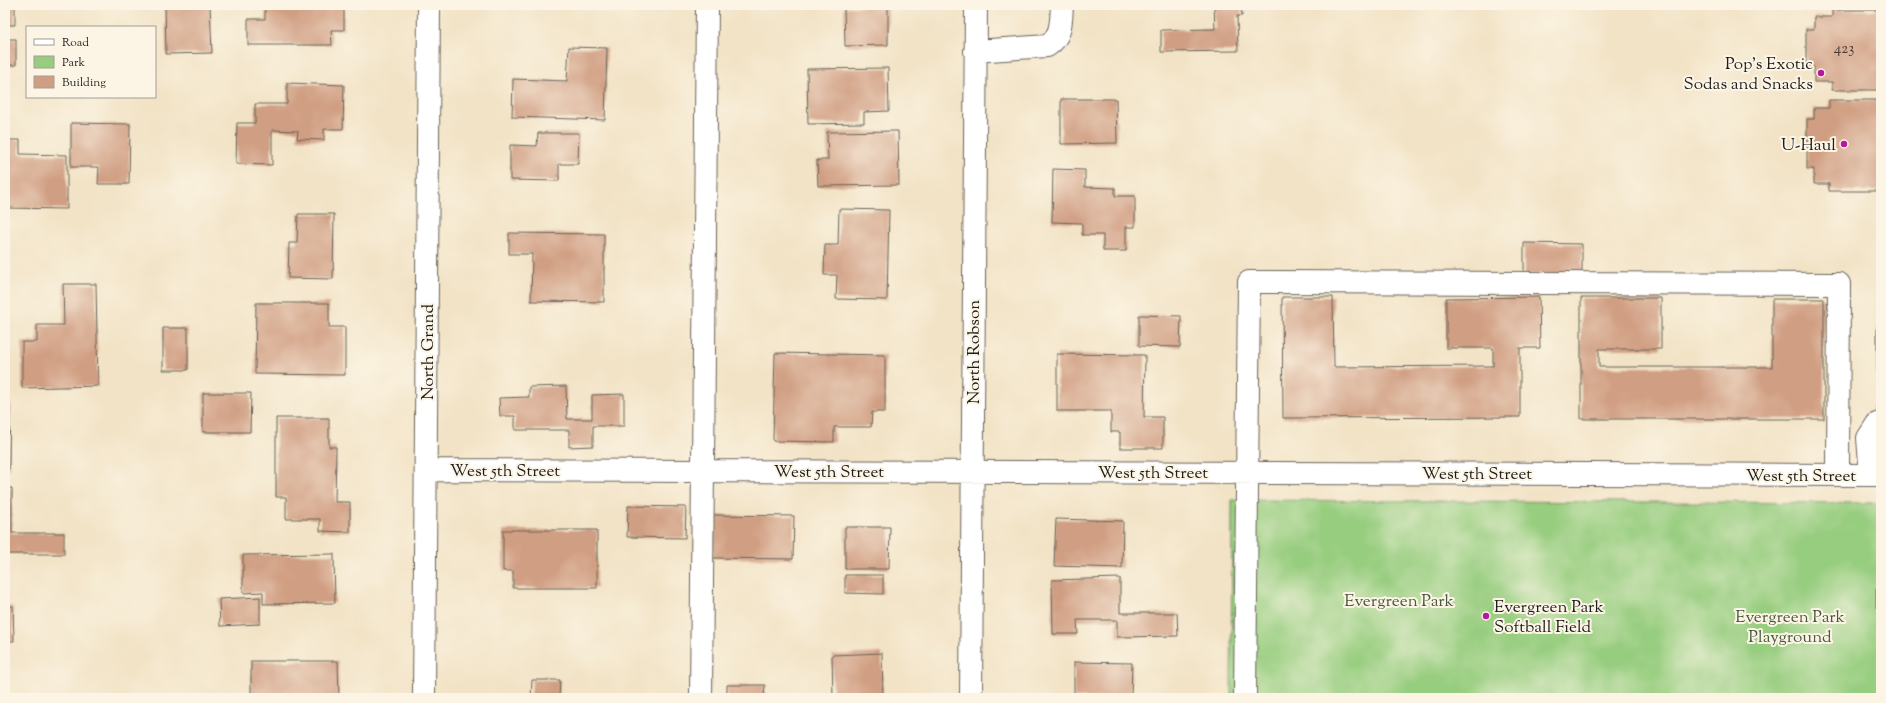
<svg xmlns="http://www.w3.org/2000/svg" width="1886" height="703" viewBox="0 0 1886 703" font-family="'Sorts Mill Goudy',serif">
	<style>
		.green { fill: #97cd7f; stroke: #5a744e }
		.building { fill: #d09e82 }
		.lines { fill: none; stroke-linecap: round; stroke-linejoin: round }
		.minor-casing { stroke: #676258; stroke-width: 24 }
		.minor { stroke: #fff; stroke-width: 22 }
		.poi-dot { fill: #b5179e; stroke: #fcf5e5; stroke-width: 1.5 }
		.labels { text-anchor: middle; stroke-width: 4; stroke-linejoin: round; paint-order: stroke }
		.number-label { font-size: 15px; fill: #493c36 }
		.poi-label { font-size: 17px; fill: #1c1c1c; stroke: #fcf5e5; text-anchor: end }
		.street-label { font-size: 17px; fill: #1c1c1c; stroke: #fcf5e5 }
		.park-label { font-size: 17px; fill: #475a3f; stroke: #fcf5e5 }
	</style>
	<rect width="100%" height="100%" fill="#fcf5e5"/>
	<filter id="ink" filterUnits="userSpaceOnUse"><feTurbulence type="fractalNoise" baseFrequency=".025" numOctaves="2"/><feDisplacementMap in="SourceGraphic" scale="8" xChannelSelector="R" yChannelSelector="G"/><feConvolveMatrix kernelMatrix="1 2 1 2 8 2 1 2 1" color-interpolation-filters="sRGB"/></filter>
	<filter id="wash" filterUnits="userSpaceOnUse"><feTurbulence type="fractalNoise" baseFrequency=".012" numOctaves="4" result="noise"/><feDisplacementMap in="SourceGraphic" scale="16" xChannelSelector="R" yChannelSelector="G"/><feGaussianBlur stdDeviation="0.9" result="paint"/><feColorMatrix in="noise" values="0 0 0 0 0 0 0 0 0 0 0 0 0 0 0 0 0 1.4 0 .05"/><feComposite in="paint" operator="in"/></filter>
	<g filter="url(#wash)">
		<rect width="100%" height="100%" fill="#f2e3c6"/>
		<path class="green" d="M1232,500L1881,503V698H1231Z"/>
		<g id="blocks">
			<path class="building" d="M5,5H15V25H5Z
				M165,5H210L212,53L166,54Z
				M265,5H344V30H331L332,45H248V19H265Z
				M1214,5H1241L1242,16H1237L1238,51L1161,52V30L1215,29Z
				M888,6V45L845,46L844,7Z
				M1832,10H1881V90H1832V82H1814V67H1806V29H1814V17H1832Z
				M5,39H16V65H5Z
				M569,47L607,48L605,120L512,117L513,79L567,81Z
				M888,68L889,111L864,112V123L808,124L807,69Z
				M287,83L344,85L343,129H324V140L297,139L298,131L272,130V165L236,164L237,123H255V104H287Z
				M1061,99H1116L1117,143L1061,144Z
				M1829,100H1881V191H1829V184H1814V169H1807V119H1814V108H1829Z
				M71,123L130,124L129,184H98L99,167H71Z
				M898,131L899,185L818,186L817,160H828L827,132Z
				M538,133H579L578,164H559V181L510,180V145L537,146Z
				M5,140H20V154L67,155V209L5,208Z
				M1053,169L1085,170V187L1115,188V196H1135V227H1126V251H1103V235H1082V223L1052,222Z
				M839,209L889,210L887,300L836,299L837,275H824L825,245H838Z
				M298,214H334L333,279L288,278L289,243H297Z
				M509,233L604,234V302L531,301L532,254H509Z
				M1524,243L1582,244V275L1524,274Z
				M63,284H96L98,386L22,388V342H37V325H64Z
				M1282,297H1333L1334,367L1493,366V348H1446V298L1539,297L1540,348H1520V417L1283,418Z
				M1581,298H1661V349H1599V367H1772V299H1824V419H1581Z
				M256,303H329V327H345V375L255,374Z
				M1139,315L1181,316L1180,347L1139,346Z
				M1877,327H1881V415H1877Z
				M163,328H188V370H163Z
				M775,353L885,355V412H872L871,427H834V442L773,441Z
				M1057,354L1145,355L1144,417H1163V448H1120V432H1111V411H1057Z
				M566,386L567,419H592V395L624,394V426H593V446L569,447V430H515V416H500L499,398L529,397V387Z
				M203,393H251L250,432H203Z
				M5,402H10L9,469H5Z
				M276,418H329V447H336L335,502H350V532L320,531V519H286V497H276Z
				M5,488H12V533H64V554H5Z
				M628,506L686,507L685,538L627,537Z
				M713,515L794,516L793,559L713,558Z
				M1056,519L1123,521L1122,568L1054,566Z
				M845,527H890L889,569H845Z
				M503,530H597V588H513V571H503Z
				M334,554L335,603L263,604V592L243,593V555Z
				M845,575H883V594L845,593Z
				M1120,578V613H1177L1178,636L1117,637V620H1077L1078,634H1053L1052,580Z
				M1876,589H1881V608H1876Z
				M260,597V624L220,626L219,599Z
				M5,606H13L14,641H5Z
				M882,653L883,698H833L832,655Z
				M251,661H338L339,698H251Z
				M1074,662L1132,663L1131,698H1074Z
				M532,680H560L559,698H531Z
				M727,685H765L764,698H727Z"/>
		</g>
	</g>
	<g filter="url(#ink)">
		<use href="#blocks" fill-opacity="0" stroke="#676258" stroke-width="1"/>
		<g class="lines">
			<defs>
				<path id="minor" d="M975,51L1047,46C1062,37 1061,21 1062,5
					M426,470L1881,475
					M1871,475L1868,438L1877,424L1881,423
					M424,698L429,5
					M701,698L707,5
					M971,698L976,5
					M1245,698L1249,282L1839,284L1838,474"/>
			</defs>
			<use href="#minor" class="minor-casing"/>
			<use href="#minor" class="minor"/>
		</g>
	</g>
	<g class="poi-dot">
		<circle cx="1821" cy="73" r="4"/>
		<circle cx="1844" cy="144" r="4"/>
		<circle cx="1486" cy="616" r="4"/>
	</g>
	<g class="labels">
		<g class="number-label">
			<text x="1844" y="53">423</text>
		</g>
		<g class="poi-label">
			<text x="1813" y="69">Pop's Exotic<tspan x="1813" dy="20">Sodas and Snacks</tspan></text>
			<text x="1836" y="150">U-Haul</text>
			<text x="1494" y="612" text-anchor="start">Evergreen Park<tspan x="1494" dy="20">Softball Field</tspan></text>
		</g>
		<g class="street-label">
			<text transform="translate(427 352) rotate(-90)" y="6">North Grand</text>
			<text transform="translate(973 352) rotate(-90)" y="6">North Robson</text>
			<text x="505" y="476">West 5th Street</text>
			<text x="829" y="477">West 5th Street</text>
			<text x="1153" y="478">West 5th Street</text>
			<text x="1477" y="479">West 5th Street</text>
			<text x="1801" y="481">West 5th Street</text>
		</g>
		<g class="park-label">
			<text x="1399" y="606">Evergreen Park</text>
			<text x="1790" y="622">Evergreen Park<tspan x="1790" dy="20">Playground</tspan></text>
		</g>
	</g>
	<rect width="1886" height="703" fill="none" stroke="#fcf5e5" stroke-width="20"/>
	<rect x="26" y="26" width="130" height="72" fill="#fcf5e5" stroke="#a29e95"/>
	<rect x="34" y="39" width="20" height="6" fill="#ffffff" stroke="#a29e95"/>
	<text x="62" y="46" font-size="12" fill="#1c1c1c">Road</text>
	<rect x="34" y="56" width="20" height="12" fill="#97cd7f" stroke="#a29e95"/>
	<text x="62" y="66" font-size="12" fill="#1c1c1c">Park</text>
	<rect x="34" y="76" width="20" height="12" fill="#d09e82" stroke="#a29e95"/>
	<text x="62" y="86" font-size="12" fill="#1c1c1c">Building</text>
</svg>
